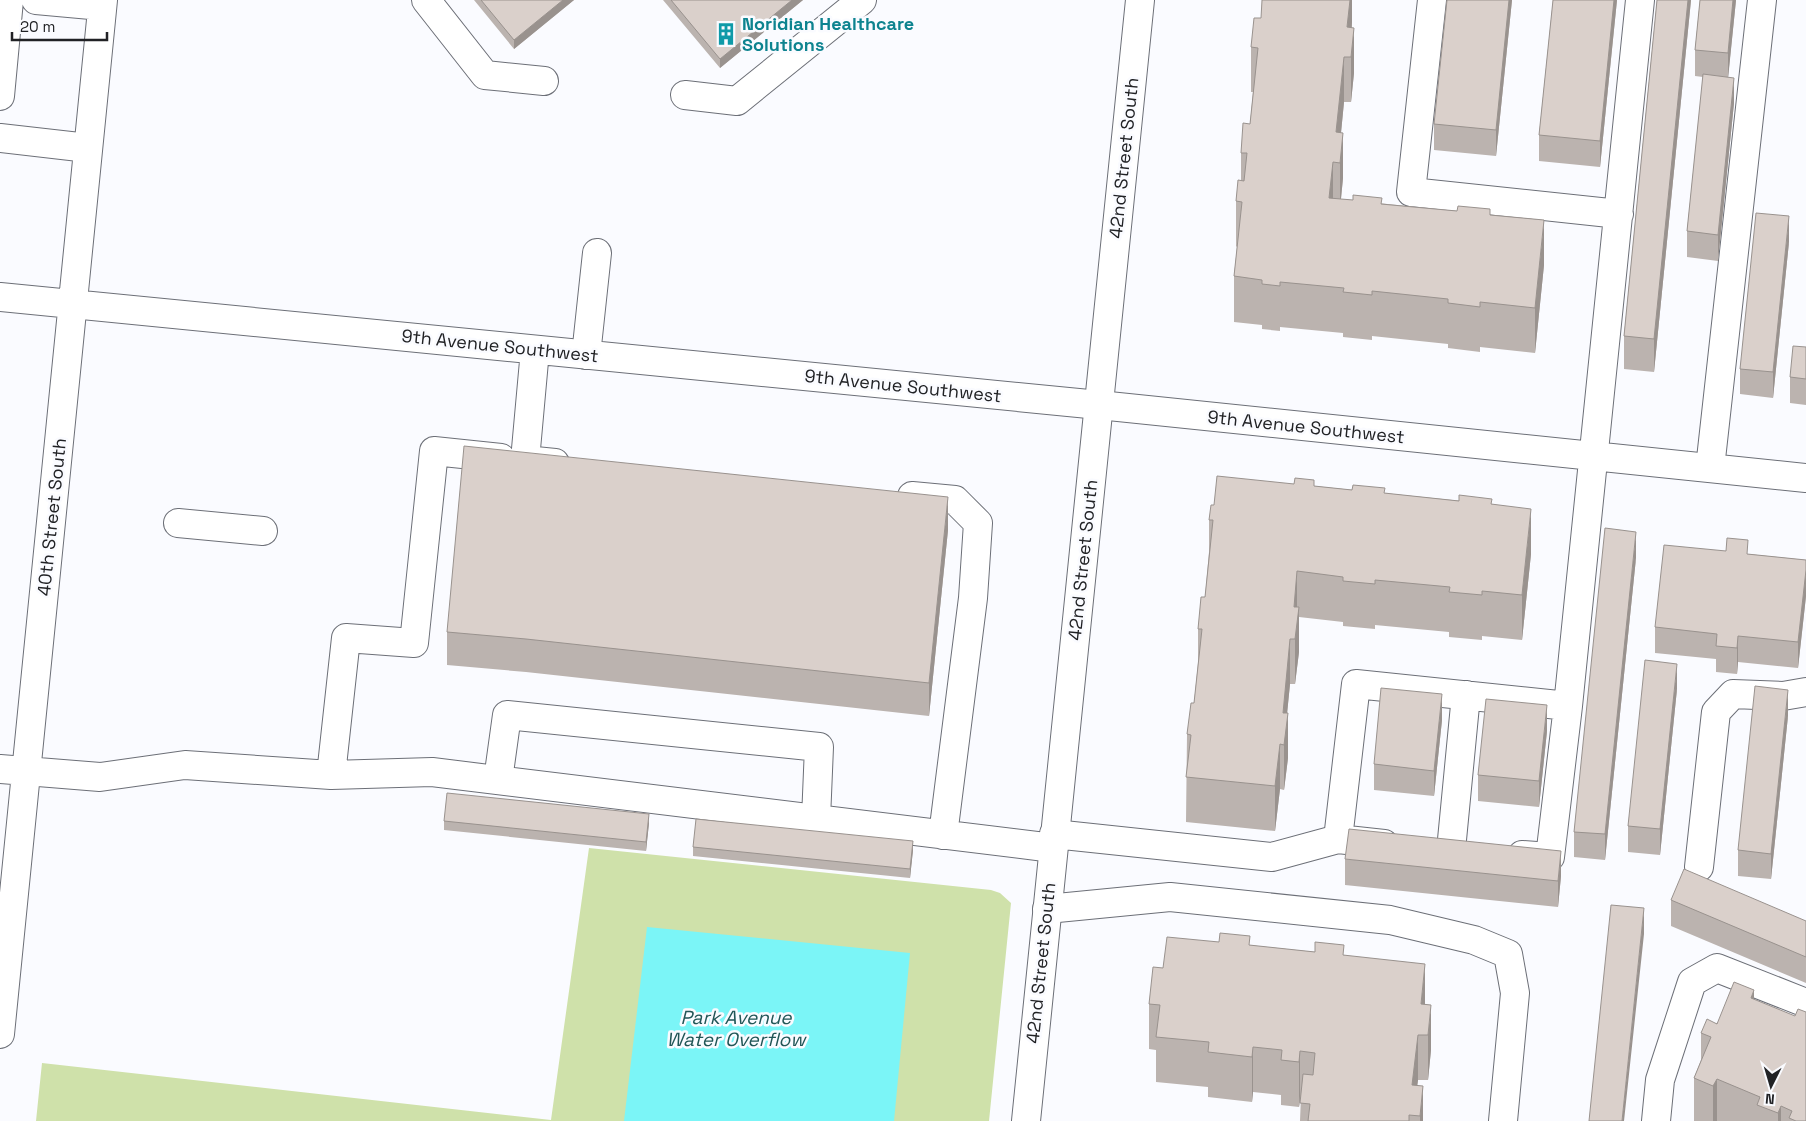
<svg xmlns="http://www.w3.org/2000/svg" width="1806" height="1121" viewBox="0 0 1806 1121" font-family="'Space Grotesk',sans-serif">
	<style>
		.green { fill: #cfe1aa }
		.water { fill: #7bf5f7 }
		.lines { fill: none; stroke-linecap: round; stroke-linejoin: round }
		.minor-casing { stroke: #6c6f77; stroke-width: 30 }
		.major-casing { stroke: #6c6f77; stroke-width: 30 }
		.minor { stroke: #fff; stroke-width: 28 }
		.major { stroke: #fff; stroke-width: 28 }
		.wall { fill: #bbb3af }
		.shaded-wall { fill: #99928e }
		.building { fill: #dad0cb; stroke: #99928e }
		.labels { text-anchor: middle; stroke-width: 5; stroke-linejoin: round; paint-order: stroke }
		.culture-label { font-size: 18px; font-weight: bold; fill: #0d838f; stroke: #fafbff; text-anchor: start }
		.street-label { font-size: 18px; fill: #212225; stroke: #fafbff }
		.water-label { font-size: 19px; font-style: italic; fill: #215657; stroke: #fafbff }
	</style>
	<rect width="100%" height="100%" fill="#fafbff"/>
	<path class="green" d="M589,848L991,890L1000,893L1011,903L989,1121H36L42,1063L551,1120Z"/>
	<path class="water" d="M647,927L910,953L894,1121H624Z"/>
	<g class="lines">
		<defs>
			<path id="minor" d="M36,0L102,6
				M426,0L485,75L544,81
				M1432,0L1411,192L1619,214
				M685,95L737,101L862,0
				M0,96L9,0
				M0,138L88,148
				M0,297L1099,405L1806,478
				M535,350L525,460L555,463
				M586,355L597,253
				M1710,468L1762,0
				M912,496L955,500L978,523L973,598L943,835
				M178,523L263,531
				M0,769L100,777L185,765L331,775L432,772L1053,848
				M331,775L346,638L414,643L434,451L501,458
				M498,780L507,715L819,747L816,819
				M1054,834L1272,857L1338,839L1384,844
				M1338,839L1356,684L1568,706
				M1451,850L1466,695
				M1522,855L1550,857L1568,706L1640,0
				M1699,867L1716,712L1733,694L1783,696L1806,692
				M1047,909L1170,897L1390,920L1474,940L1508,954L1515,993L1503,1121
				M0,1034L103,0
				M1656,1121L1660,1080L1692,982L1717,968L1806,1003"/>
			<path id="major" d="M1026,1121L1140,0"/>
		</defs>
		<use href="#minor" class="minor-casing"/>
		<use href="#major" class="major-casing"/>
		<use href="#minor" class="minor"/>
		<use href="#major" class="major"/>
	</g>
	<path class="wall" d="M474,0H574L514,49Z
		M663,0H803L720,68Z
		M1352,0V28L1354,73L1351,102H1344L1341,133L1343,178L1341,199L1490,215L1544,265L1535,353L1480,347V352L1448,348V344L1372,336V340L1343,337V333L1280,327V331L1262,329V325L1234,322V276L1237,247L1236,246V201L1241,181V153L1250,124L1253,92H1251V47L1261,18Z
		M1447,0H1512L1496,156L1434,150V124Z
		M1553,0H1617L1600,167L1539,161V135Z
		M1657,0H1691L1654,372L1624,369V336Z
		M1700,0H1736L1728,77L1734,103L1718,261L1687,257V231L1703,77L1695,76V50Z
		M1789,242L1773,398L1740,394V369Z
		M1806,347V405L1790,403V377Z
		M1314,486L1492,504L1531,554L1522,640L1482,636V640L1449,637V632L1375,625V629L1343,626V622L1299,617V652L1295,684H1290L1287,713L1288,758L1284,790L1280,789L1275,831L1186,822L1187,734L1194,703L1198,663V629L1205,597L1209,552V520L1214,505Z
		M948,530L929,716L526,672L447,665V632Z
		M1748,554L1806,560V596L1798,668L1738,662L1737,674L1716,672V659L1655,653V627Z
		M1636,558L1605,860L1574,857V832Z
		M1677,689L1660,855L1628,852V826Z
		M1788,716L1771,879L1738,876V850Z
		M1442,720L1434,796L1374,790V764Z
		M1547,731L1539,807L1478,801V775Z
		M444,821L649,823L646,851L444,830Z
		M693,847L913,850L910,878L693,856Z
		M1345,859L1561,876L1558,907L1345,885Z
		M1671,900L1806,921V983L1671,926Z
		M1219,942L1344,955L1425,1004L1431,1050L1428,1080H1418L1417,1085L1423,1121H1300L1301,1096L1299,1107L1281,1105V1095L1253,1092L1252,1102L1208,1097V1087L1156,1082V1050L1149,1049V1004L1163,968Z
		M1754,999L1806,1121H1694V1078L1701,1060V1033Z"/>
	<path class="shaded-wall" d="M563,0H574L514,49V40Z
		M792,0H803L720,68V59Z
		M1350,0H1352V22L1349,57L1347,27Z
		M1509,0H1512L1496,156V130Z
		M1614,0H1617L1600,167V141Z
		M1688,0H1691L1654,372V339Z
		M1733,0H1736L1728,79V53Z
		M1354,28V73L1351,102V57Z
		M1344,57V102L1338,163L1336,132Z
		M1734,78V103L1718,261V235Z
		M1343,133V178L1340,208V163Z
		M1333,162V207L1329,198Z
		M1789,216V242L1773,398V372Z
		M1544,220V265L1535,353V308Z
		M948,497V530L929,716V683Z
		M1531,509V554L1522,640V595Z
		M1636,532V558L1605,860V834Z
		M1806,570V596L1798,668V642Z
		M1297,571V616L1294,607Z
		M1299,607V652L1295,684V639Z
		M1738,636V662L1737,674V648Z
		M1290,639V684L1284,745L1283,713Z
		M1677,664V689L1660,855V829Z
		M1788,690V716L1771,879V854Z
		M1442,694V720L1434,796V771Z
		M1547,705V731L1539,807V781Z
		M1288,713V758L1284,790V745Z
		M1280,744V789L1275,831V786Z
		M649,814V823L646,851V842Z
		M913,841V850L910,878V869Z
		M1561,851V876L1558,907V881Z
		M1644,908V934L1624,1121H1622Z
		M1425,964V1009L1421,1004Z
		M1754,990V1035L1751,998Z
		M1431,1005V1050L1428,1080V1035Z
		M1418,1035V1080L1414,1115L1412,1085Z
		M1253,1047V1092L1252,1102V1057Z
		M1300,1051V1096L1299,1107V1062Z
		M1717,1079V1121H1713V1086Z
		M1423,1086V1121H1420V1116Z
		M1781,1106V1121H1778V1113Z"/>
	<path class="building" d="M481,0H563L514,40Z
		M671,0H792L720,59Z
		M1262,0H1350L1347,27L1354,28L1351,57H1344L1336,132L1343,133L1340,163L1333,162L1329,198L1353,200V195L1382,198L1381,204L1457,211L1458,206L1490,209V215L1544,220L1535,308L1480,302V307L1448,303V299L1372,291V295L1343,292L1344,288L1280,282V286L1262,284V280L1234,276L1242,202L1236,201L1238,180L1244,181L1247,153H1241L1243,123L1250,124L1258,48L1251,47L1254,18H1261Z
		M1447,0H1509L1496,130L1434,124Z
		M1553,0H1614L1600,141L1539,135Z
		M1657,0H1688L1654,339L1624,336Z
		M1700,0H1733L1728,53L1695,50Z
		M1703,74L1734,78L1718,235L1687,231Z
		M1756,213L1789,216L1773,372L1740,369Z
		M1793,346L1806,347V379L1790,377Z
		M464,446L948,497L929,683L526,639L447,632Z
		M1217,476L1294,484L1295,478L1314,480V486L1352,490L1353,485L1385,488L1384,493L1459,501V495L1492,499L1491,504L1531,509L1522,595L1482,591V595L1449,592L1450,587L1375,580V584L1343,581V577L1297,571L1294,607H1299L1295,639H1290L1283,713H1288L1284,745L1280,744L1275,786L1186,777L1191,735L1187,734L1191,703H1194L1202,629H1198L1201,597H1205L1213,520H1209L1211,505H1214Z
		M1605,528L1636,532L1605,834L1574,832Z
		M1727,538L1748,540L1747,554L1806,560V570L1798,642L1738,636L1737,648L1716,646L1717,634L1655,627L1664,545L1726,551Z
		M1645,660L1677,664L1660,829L1628,826Z
		M1755,686L1788,690L1771,854L1738,850Z
		M1381,688L1442,694L1434,771L1374,764Z
		M1486,699L1547,705L1539,781L1478,775Z
		M447,793L649,814L646,842L444,821Z
		M696,819L913,841L910,869L693,847Z
		M1349,829L1561,851L1558,881L1345,859Z
		M1684,869L1806,921V957L1671,900Z
		M1611,905L1644,908L1622,1121H1589Z
		M1220,933L1250,936L1249,945L1315,952V942L1344,945L1343,955L1425,964L1421,1004L1431,1005L1428,1035H1418L1412,1085L1423,1086L1420,1116L1409,1115V1121H1308L1310,1104L1300,1103L1303,1074L1313,1075L1315,1053L1300,1051L1299,1062L1281,1060L1282,1050L1253,1047L1252,1057L1208,1052L1209,1042L1156,1037L1160,1005L1149,1004L1153,967L1163,968L1167,937L1219,942Z
		M1734,982L1754,990L1751,998L1795,1016L1798,1009L1806,1012V1121H1796L1789,1118L1792,1111L1781,1106L1778,1113L1757,1105L1760,1097L1717,1079L1713,1086L1694,1078L1711,1037L1701,1033L1707,1019L1717,1024Z"/>
	<defs>
		<symbol id="building-bare" viewBox="-9 -9 18 18"><path d="M-4-6H4V6H1V3H-1V6H-4ZM-2.5-4.3h1.7v1.8h-1.7ZM.8-4.3h1.7v1.8H.8ZM-2.5-1h1.7V.8h-1.7ZM.8-1h1.7V.8H.8Z" fill="#0f9aa8" stroke="#fafbff" stroke-width="2.5" paint-order="stroke"/></symbol>
	</defs>
	<g fill-rule="evenodd">
		<use href="#building-bare" x="710" y="18" width="32" height="32"/>
	</g>
	<g class="labels">
		<g class="culture-label">
			<text x="742" y="30">Noridian Healthcare<tspan x="742" dy="21">Solutions</tspan></text>
		</g>
		<g class="street-label">
			<text transform="translate(1124 158) rotate(-84)" y="6">42nd Street South</text>
			<text transform="translate(500 346) rotate(6)" y="6">9th Avenue Southwest</text>
			<text transform="translate(903 386) rotate(6)" y="6">9th Avenue Southwest</text>
			<text transform="translate(1306 427) rotate(6)" y="6">9th Avenue Southwest</text>
			<text transform="translate(52 517) rotate(-84)" y="6">40th Street South</text>
			<text transform="translate(1083 560) rotate(-84)" y="6">42nd Street South</text>
			<text transform="translate(1041 963) rotate(-84)" y="6">42nd Street South</text>
		</g>
		<g class="water-label">
			<text x="736" y="1024">Park Avenue<tspan x="736" dy="22">Water Overflow</tspan></text>
		</g>
	</g>
	<g transform="translate(1771 1086) rotate(185)" stroke="#fafbff" stroke-width="4" paint-order="stroke">
	<path d="M0-4L9 19L0 12L-9 19Z" fill="#212225"/>
	<text y="-8" font-size="14" font-weight="bold" text-anchor="middle" fill="#212225">N</text>
	</g>
	<path d="M12 32v8h95v-8" fill="none" stroke="#212225" stroke-width="2.5"/>
	<text x="20" y="32" font-size="15" fill="#212225" stroke="#fafbff" stroke-width="4" paint-order="stroke">20 m</text>
</svg>
